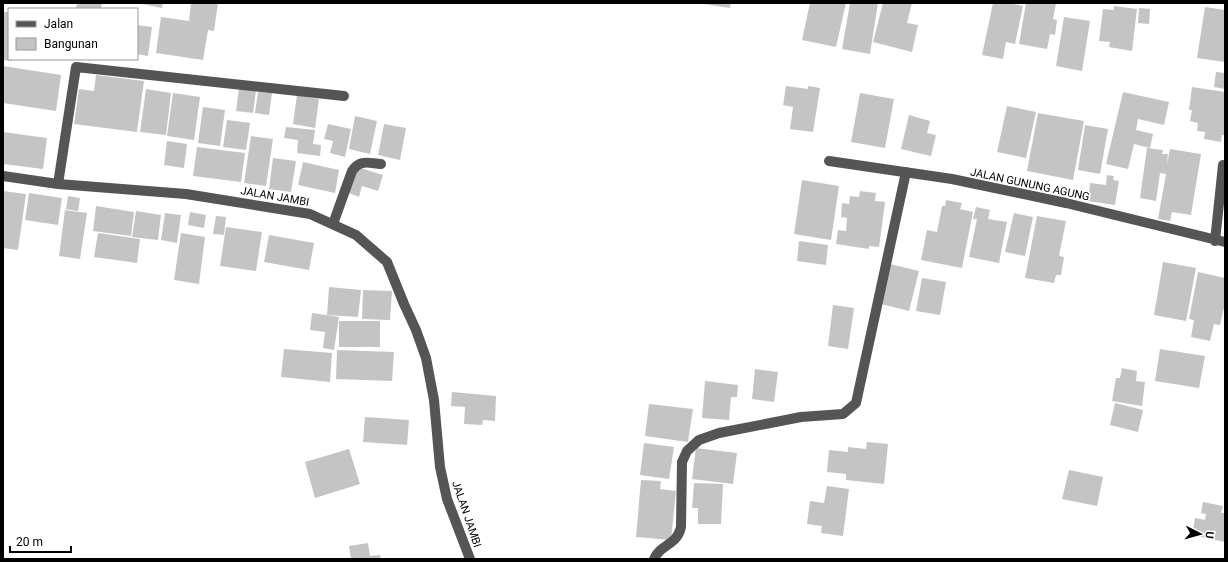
<svg xmlns="http://www.w3.org/2000/svg" width="1228" height="562" viewBox="0 0 1228 562" font-family="Roboto,sans-serif">
	<style>
		.building { fill: #c4c4c4 }
		.lines { fill: none; stroke-linecap: round; stroke-linejoin: round }
		.minor { stroke: #555; stroke-width: 10 }
		.labels { text-anchor: middle; stroke-width: 3.5; stroke-linejoin: round; paint-order: stroke }
		.street-label { font-size: 11px; fill: #000; stroke: #fff }
	</style>
	<rect width="100%" height="100%" fill="#fff"/>
	<path class="building" d="M77,3H102L101,9L76,8Z
		M137,3H163L162,8Z
		M191,3H218L214,31L208,30L203,60L156,53L161,17L189,21Z
		M697,3H731L730,8Z
		M810,3H846L836,47L802,40Z
		M850,3H878L870,54L842,49Z
		M883,3H912L907,23L918,25L912,52L873,42Z
		M993,3H1009L1023,6L1015,44L1006,42L1003,59L982,55Z
		M1026,3H1056L1053,19L1057,20L1055,35L1050,34L1047,49L1019,44Z
		M1114,6L1137,9L1132,51L1109,47L1110,42L1099,41L1103,9L1114,10Z
		M1205,7L1225,10V62L1197,58Z
		M1139,8L1150,9L1149,24L1138,23Z
		M3,12H9V59H12V61L3,60Z
		M1064,17L1090,21L1082,71L1056,66Z
		M137,25L152,27L148,56L137,54Z
		M3,66L61,75L56,111L3,103Z
		M1216,72L1225,73V89L1214,87Z
		M96,75L144,81L137,132L74,124L79,89L94,91Z
		M786,86L808,89V86L820,88L813,132L790,129L793,107L783,105Z
		M1192,87L1225,92V135H1222L1221,142L1204,139L1205,132L1197,131L1198,123L1190,121L1192,110H1189Z
		M239,88L256,90L253,113L236,111Z
		M146,89L171,93L166,135L140,132Z
		M258,92L272,93L269,115L255,113Z
		M1123,92L1169,102L1164,125L1138,119L1136,130L1153,134L1150,148L1134,144L1128,169L1106,164Z
		M173,93L200,97L194,140L167,136Z
		M860,93L894,99L885,148L851,142Z
		M297,95L319,99L315,128L293,124Z
		M1007,106L1036,112L1026,158L997,152Z
		M203,107L225,110L220,146L198,143Z
		M1038,113L1084,121L1073,180L1027,171Z
		M909,115L930,121L927,133L936,135L931,156L901,149Z
		M355,116L377,121L370,154L349,149Z
		M227,120L250,123L246,150L223,147Z
		M328,124L351,129L345,157L330,153L333,141L324,139Z
		M384,124L406,128L400,160L378,155Z
		M1085,125L1108,129L1100,174L1078,170Z
		M286,127L315,130L313,144L321,145L320,156L297,153L298,140L284,138Z
		M3,132L47,138L43,169L3,164Z
		M251,136L273,139L266,186L244,183Z
		M167,141L187,144L184,168L164,165Z
		M197,147L245,153L241,182L193,176Z
		M1147,148L1163,150L1162,154H1168L1167,164L1170,149L1201,154L1191,215L1172,212L1170,221L1158,219L1166,174L1160,173L1156,201L1140,198Z
		M273,158L296,161L291,192L269,189Z
		M303,162L339,170L335,193L298,185Z
		M357,167L383,175L378,191L362,186L359,197L349,193Z
		M1107,175L1114,176L1113,180L1119,181L1115,205L1088,201L1090,183L1106,185Z
		M802,180L839,186L831,240L794,234Z
		M3,191L26,194L18,250L3,248Z
		M860,191L876,193L875,201L885,202L879,247L869,246V249L836,244L838,230L846,231L847,218L841,217L842,203L849,204L850,196L859,197Z
		M29,193L62,198L58,225L25,220Z
		M68,196L80,198L78,211L66,209Z
		M946,200L962,203L960,209L973,212L962,268L921,260L927,230L937,232L942,206H945Z
		M96,206L134,212L131,236L93,231Z
		M976,207L990,210L988,219L1007,222L999,263L969,257L977,219H973Z
		M65,210L87,213L80,259L59,256Z
		M136,211L161,215L158,240L132,237Z
		M190,212L206,215L204,228L188,225Z
		M165,213L181,215L177,243L161,240Z
		M1014,213L1033,217L1025,256L1005,252Z
		M216,216L226,217L224,235L213,234Z
		M1037,216L1066,221L1059,256L1064,257L1061,275H1056L1054,283L1025,278Z
		M226,227L262,232L256,271L220,266Z
		M98,233L140,239L137,263L94,257Z
		M181,233L205,237L199,284L174,280Z
		M269,235L314,243L309,270L264,262Z
		M799,241L828,245L826,265L797,261Z
		M1163,262L1196,268L1186,321L1154,315Z
		M890,264L919,271L909,311L881,304Z
		M1198,272L1225,278V303L1220,325L1214,324L1210,341L1191,337L1194,320L1189,319Z
		M922,278L946,282L940,315L916,311Z
		M329,287L361,290L358,317L327,315Z
		M363,290L392,291L390,320L362,319Z
		M833,305L854,308L848,349L828,346Z
		M312,313L339,317L334,350L323,348L325,332L310,330Z
		M339,321H380V347H339Z
		M284,349L332,353L330,382L281,377Z
		M1160,349L1205,356L1199,388L1155,381Z
		M337,350L394,352L392,381L336,379Z
		M1122,368L1137,371L1136,381L1145,382L1142,406L1112,401L1116,378H1120Z
		M755,369L778,372L774,402L752,399Z
		M705,381L738,385L737,397H731L729,420L702,418Z
		M452,392L496,396L495,421L483,420L482,425L464,424L465,407L451,406Z
		M1115,403L1143,410L1138,432L1110,425Z
		M649,404L693,409L688,442L645,436Z
		M365,417L409,420L407,445L363,442Z
		M867,442L888,444L884,484L846,480V474L827,472L829,450L848,452V447L866,449Z
		M644,443L674,447L669,479L640,475Z
		M696,448L737,453L733,484L692,479Z
		M349,449L360,484L315,498L305,462Z
		M1069,470L1103,477L1097,506L1062,499Z
		M641,480L661,481L660,489L676,491L671,540L636,537Z
		M694,483L723,484L721,524H698V508H692Z
		M827,486L849,489L843,536L821,533L822,526L807,524L810,501L824,503Z
		M1203,502L1223,506L1221,513H1225V542L1192,535L1195,518L1205,520L1206,514L1201,513Z
		M368,543L370,556L380,555L381,559H351L349,546Z"/>
	<g class="lines">
		<path class="minor" d="M829,161L952,179L1066,203L1225,242
			M3,176L58,184L186,194L310,214L356,235L387,262L404,304L416,330L426,358L434,400L440,467L447,499L470,559
			M58,184L76,67L344,96
			M333,224L352,171C360,159 368,163 381,164
			M1215,241L1223,165
			M654,559C660,544 677,546 681,527L682,462L687,451L699,440L719,433L801,417L843,414L856,403L906,172"/>
	</g>
	<g class="labels">
		<g class="street-label">
			<text transform="translate(1030 184) rotate(12)" y="4">JALAN GUNUNG AGUNG</text>
			<text transform="translate(275 196) rotate(10)" y="4">JALAN JAMBI</text>
			<text transform="translate(467 514) rotate(71)" y="4">JALAN JAMBI</text>
		</g>
	</g>
	<rect width="1228" height="562" fill="none" stroke="#000000" stroke-width="8"/>
	<rect x="8" y="8" width="130" height="52" fill="#ffffff" stroke="#999999"/>
	<rect x="16" y="21" width="20" height="6" fill="#555555" stroke="#999999"/>
	<text x="44" y="28" font-size="12" fill="#000000">Jalan</text>
	<rect x="16" y="38" width="20" height="12" fill="#c4c4c4" stroke="#999999"/>
	<text x="44" y="48" font-size="12" fill="#000000">Bangunan</text>
	<g transform="translate(1200 534) rotate(96)" stroke="#ffffff" stroke-width="3" paint-order="stroke">
	<path d="M0-3L7 15L0 10L-7 15Z" fill="#000000"/>
	<text y="-6" font-size="11" font-weight="bold" text-anchor="middle" fill="#000000">U</text>
	</g>
	<path d="M10 546v6h61v-6" fill="none" stroke="#000000" stroke-width="2"/>
	<text x="16" y="546" font-size="12" fill="#000000" stroke="#ffffff" stroke-width="3" paint-order="stroke">20 m</text>
</svg>
